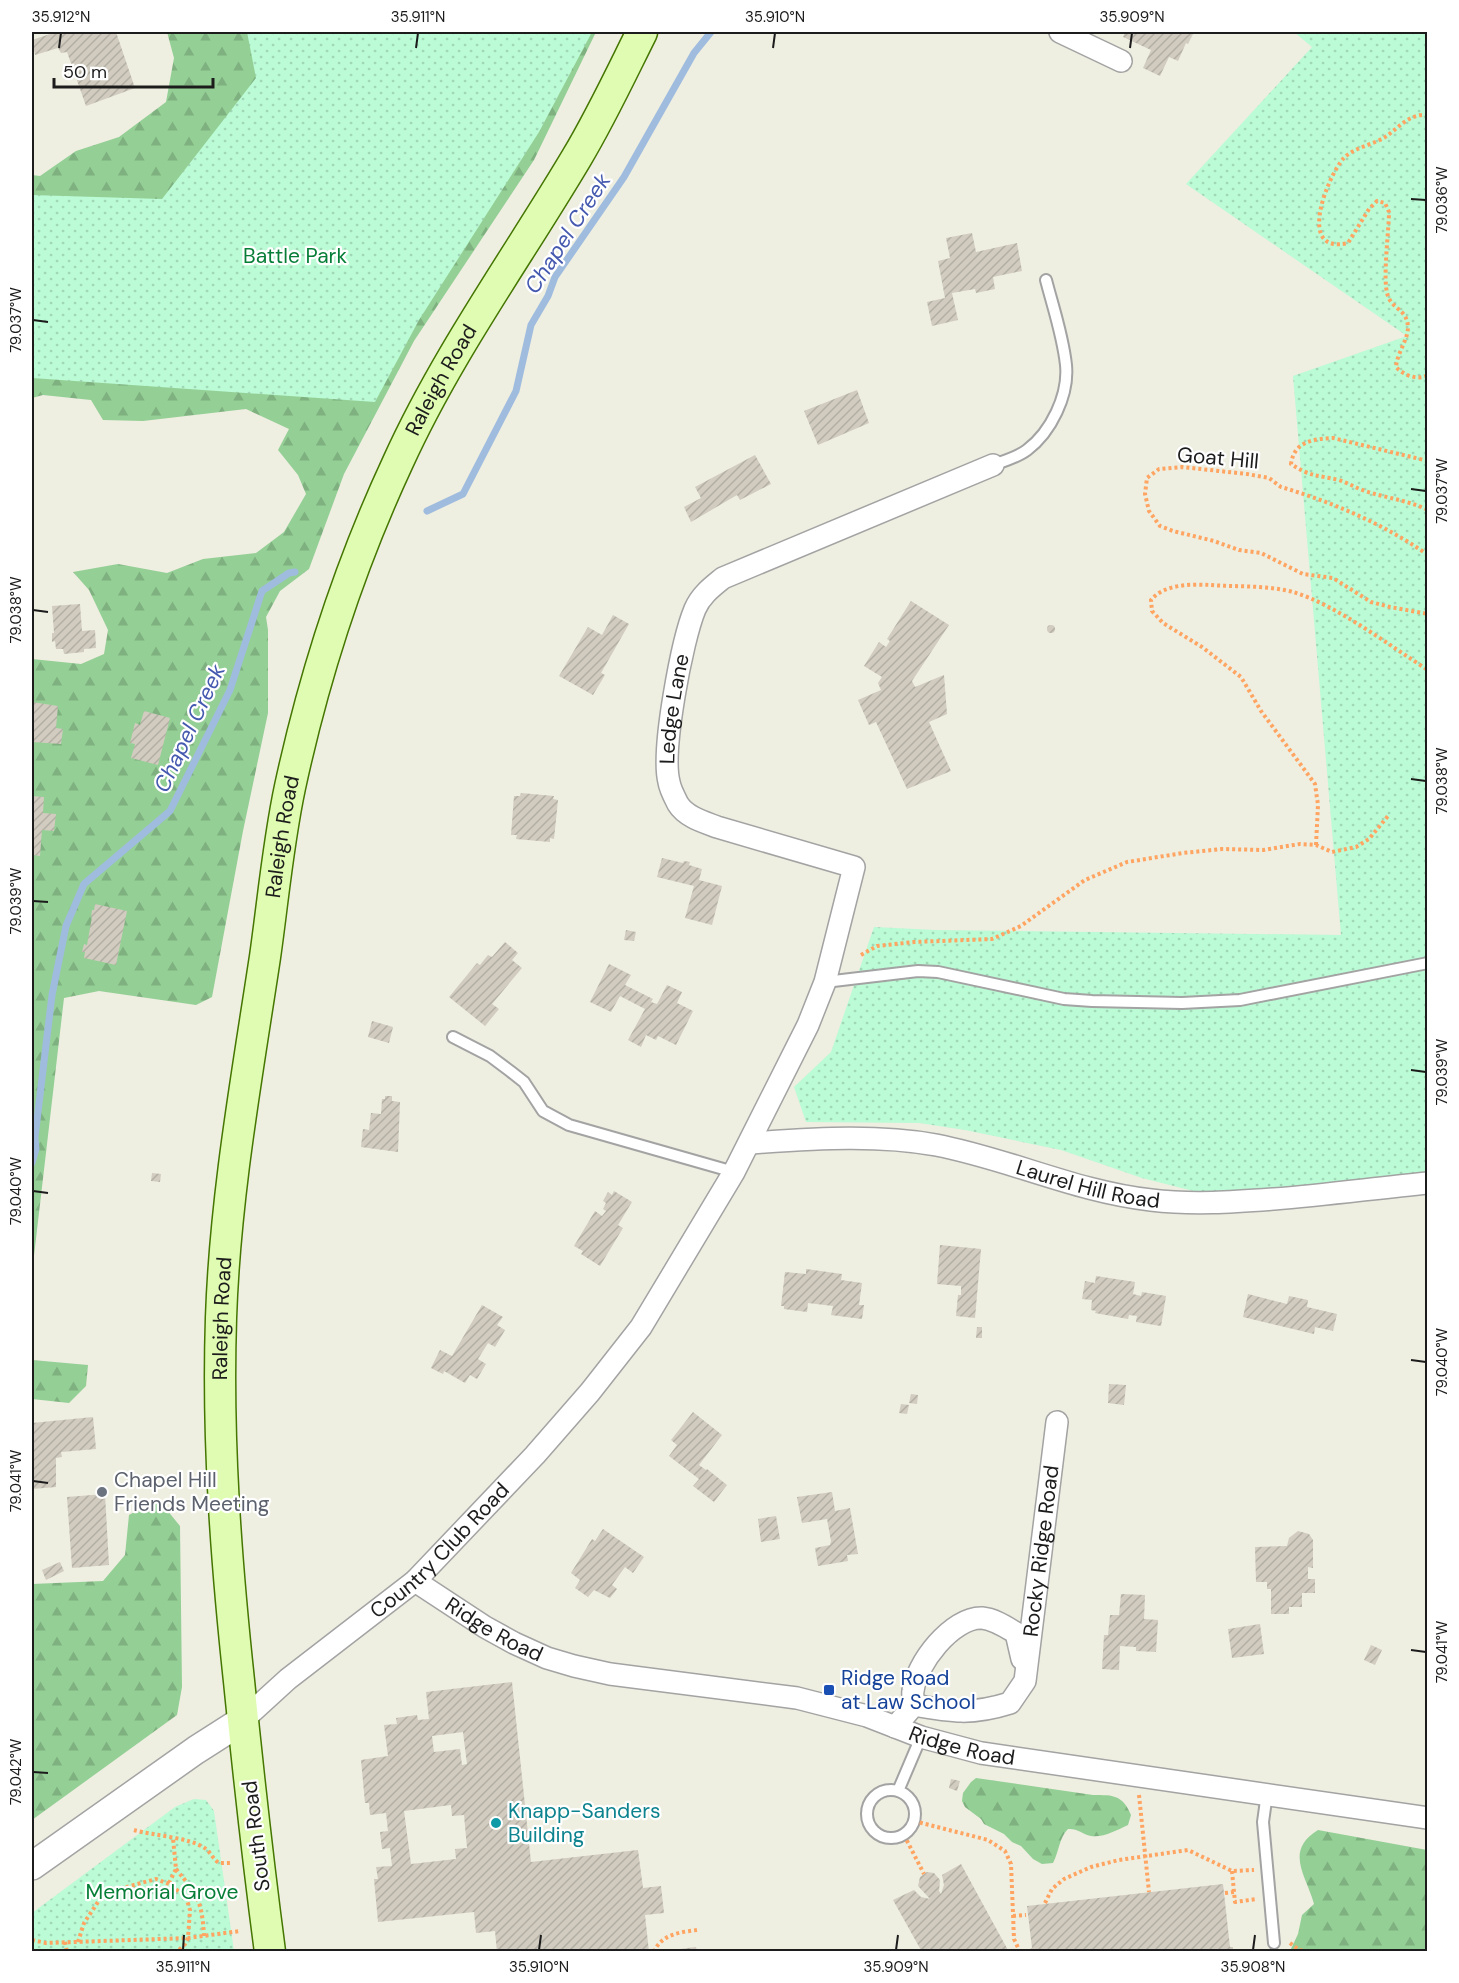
<svg xmlns="http://www.w3.org/2000/svg" width="1459" height="1983" viewBox="0 0 1459 1983" font-family="'DM Sans',sans-serif">
	<style>
		.forest { fill: url(#forest-firs) }
		.park { fill: url(#park-dots) }
		.lines { fill: none; stroke-linecap: round; stroke-linejoin: round }
		.stream { stroke: #9fbcde; stroke-width: 7 }
		.building { fill: url(#building-hatch); fill-rule: evenodd }
		.service-casing { stroke: #a3a3a3; stroke-width: 14 }
		.minor-casing { stroke: #a3a3a3; stroke-width: 24 }
		.tertiary-casing { stroke: #a3a3a3; stroke-width: 30 }
		.secondary-casing { stroke: #447600; stroke-width: 33 }
		.path { stroke: #ffa461; stroke-width: 4; stroke-dasharray: 3 3; stroke-linecap: butt }
		.service { stroke: #fff; stroke-width: 10 }
		.minor { stroke: #fff; stroke-width: 21 }
		.tertiary { stroke: #fff; stroke-width: 27 }
		.secondary { stroke: #e0fcb2; stroke-width: 30 }
		.ticks { fill: none; stroke: #1c1c1c; stroke-width: 2 }
		.worship-dot { fill: #6b7280; stroke: #fff; stroke-width: 2 }
		.transit-dot { fill: #1a4fb4; stroke: #fff; stroke-width: 2 }
		.culture-dot { fill: #0f9aa8; stroke: #fff; stroke-width: 2 }
		.labels { text-anchor: middle; stroke-width: 4.5; stroke-linejoin: round; paint-order: stroke }
		.park-label { font-size: 21px; fill: #077e37; stroke: #fff }
		.street-label { font-size: 21px; fill: #1c1c1c; stroke: #fff }
		.worship-label { font-size: 21px; fill: #5b616d; stroke: #fff; text-anchor: start }
		.transit-label { font-size: 21px; fill: #164399; stroke: #fff; text-anchor: start }
		.culture-label { font-size: 21px; fill: #0d838f; stroke: #fff; text-anchor: start }
		.water-label { font-size: 22px; font-style: italic; fill: #4559af; stroke: #fff }
		.neatline { fill: none; stroke: #1c1c1c; stroke-width: 2 }
		.ticks-label { font-size: 15px; text-anchor: middle; fill: #1c1c1c }
	</style>
	<defs>
		<pattern id="forest-firs" width="22" height="20" patternUnits="userSpaceOnUse" patternTransform="scale(1.5)"><rect width="22" height="20" fill="#94cf95"/><path d="M5 1l3.5 6h-7zM16 11l3.5 6h-7z" fill="#7fb180"/></pattern>
		<pattern id="park-dots" width="8" height="8" patternUnits="userSpaceOnUse" patternTransform="scale(1.5)"><rect width="8" height="8" fill="#bbfbd5"/><path d="M2 2h.1M6 6h.1" fill="none" stroke="#a0d7b6" stroke-width="1.8" stroke-linecap="round"/></pattern>
		<pattern id="building-hatch" width="6" height="6" patternUnits="userSpaceOnUse" patternTransform="scale(1.5)"><rect width="6" height="6" fill="#d1ccbf"/><path d="M-1 1l2-2M0 6l6-6M5 7l2-2" fill="none" stroke="#b3afa4"/></pattern>
	</defs>
	<rect width="100%" height="100%" fill="#eeeee1"/>
	<path class="forest" d="M167,32H596L534,160L414,341L344,474L309,569L280,591L266,617L268,630V713L243,831L212,997L196,1005L99,991L64,998L32,1273V659L81,664L104,654L108,630L89,590L73,572L118,564L167,573L203,559L256,553L284,532L306,494L298,475L278,450L289,429L246,409L143,421L103,420L91,400L43,395L32,398V175L40,176L76,151L119,137L166,102L174,58Z
		M32,1360L88,1365L86,1386L69,1403L32,1399Z
		M158,1499L180,1526L182,1687L177,1715L32,1820V1584L103,1581L125,1555L129,1515Z
		M976,1778L1093,1795C1113,1795 1123,1795 1131,1815L1128,1825C1117,1830 1103,1838 1091,1836C1082,1834 1077,1828 1068,1829C1059,1838 1059,1852 1053,1863L1042,1864L1033,1859L1021,1846L1012,1842L1004,1834L984,1824L981,1819L965,1807L962,1801L963,1793L971,1782Z
		M1318,1830L1427,1850V1951H1290L1298,1934L1302,1915L1314,1904C1306,1875 1284,1851 1318,1830Z"/>
	<path class="park" d="M247,32H592L539,132L419,320L375,402L32,378V195L162,199L256,78Z
		M1294,32H1427V1178L1229,1200L1142,1178L1061,1150L965,1130L919,1123L806,1122L794,1087L831,1052L874,927L936,930L1341,935L1293,376L1407,336L1186,184L1312,47Z
		M194,1799L206,1800L214,1811L234,1951H32V1913L175,1807Z"/>
	<g class="lines">
		<path class="stream" d="M427,511L463,494L516,391L531,325L548,296L555,277L624,177L694,53L711,32
			M32,1163L36,1149L35,1137L52,995L66,926L84,884L170,811L230,690L262,591L289,573L295,572"/>
	</g>
	<path class="building" d="M49,32H116L135,88L86,106L67,52L61,53L58,48L35,55L32,40L50,34Z
		M1125,32H1194L1188,44L1186,43L1178,61L1169,57L1160,76L1143,68L1151,50L1123,37Z
		M972,233L976,252L1017,243L1022,271L993,277L995,289L976,293L975,289L952,293L958,320L932,326L927,302L945,298L938,261L950,258L946,238Z
		M857,390L869,423L818,445L804,411Z
		M755,455L771,484L740,500L737,495L691,522L684,507L701,498L695,487Z
		M911,601L949,625L912,681L915,687L944,675L947,714L929,722L951,771L907,789L876,722L869,725L858,700L881,690L878,683L882,677L864,666L879,642L886,647L890,641L887,639Z
		M80,604L82,631L95,630L96,648L84,649V652L64,654L63,649H56L55,641L52,642V633H54L52,606Z
		M613,615L629,624L601,673L605,675L593,695L559,676L588,627L602,635Z
		M1047 629a4 4 0 1 1 8 0a4 4 0 1 1-8 0Z
		M32,702L58,706L56,728L63,729L61,744L32,742Z
		M144,711L170,718L158,765L131,758L135,744L130,743L135,723L140,725Z
		M521,793L554,796L553,799L558,800L554,839L550,838V842L516,839L517,835H511L514,796H520Z
		M32,796L44,797L43,813L56,814L54,831L42,830L40,856L32,855Z
		M662,858L683,863L684,861L690,862L689,865L702,869L699,880L722,886L712,925L685,918L694,886L657,877Z
		M95,904L127,911L116,965L84,958L85,952H82L84,944L87,945L92,917H91L92,910H94Z
		M626,930L636,932L634,941L624,940Z
		M505,942L518,953L512,960L522,968L492,1004L499,1009L485,1026L449,997L477,963L480,965L488,955L492,957Z
		M609,964L631,975L625,985L653,999L651,1002L657,1004L667,985L682,992L677,1003L693,1011L676,1045L658,1036L656,1040L646,1035L641,1047L628,1040L645,1009L620,996L611,1012L590,1002Z
		M372,1021L393,1027L389,1043L368,1037Z
		M385,1096H392V1101L400,1102L398,1152L361,1147L363,1129L369,1130L371,1113L381,1114L382,1099H385Z
		M152,1173L161,1174L160,1182L151,1181Z
		M614,1191L632,1202L618,1225L623,1228L600,1266L581,1254L583,1251L574,1246L595,1211L602,1216L606,1211L603,1209L606,1203L603,1201L608,1192L612,1195Z
		M940,1245L981,1249L975,1318L956,1316L958,1295H961V1286L937,1284Z
		M806,1269L842,1274L841,1280L862,1283L859,1305H864L862,1319L831,1315L833,1306L808,1303L807,1312L784,1309V1306H781L785,1272L806,1274Z
		M1096,1276L1135,1282L1133,1294L1141,1296L1142,1292L1166,1296L1161,1326L1136,1322L1137,1316L1129,1315L1128,1319L1095,1313L1096,1311L1091,1310L1092,1300L1082,1299L1085,1281L1095,1283Z
		M1248,1294L1287,1304L1289,1296L1308,1300L1307,1307L1337,1314L1333,1331L1315,1327L1314,1334L1243,1317Z
		M482,1305L503,1317L497,1325L505,1330L495,1347L488,1343L478,1359L486,1364L477,1379L470,1375L465,1383L444,1371L443,1374L431,1368L440,1350L452,1356Z
		M977,1327H982V1338H976Z
		M1109,1384L1126,1385L1124,1405L1108,1403Z
		M911,1394L918,1395L917,1404L909,1403Z
		M901,1404L909,1405L907,1414L899,1413Z
		M693,1412L722,1435L699,1465L706,1470L707,1469L727,1485L714,1502L693,1486L699,1479L669,1456L677,1445L671,1440Z
		M93,1417L96,1449L61,1452L62,1457L56,1458V1487L32,1489V1423Z
		M832,1492L835,1511L850,1508L858,1554L847,1555L848,1561L818,1566L815,1548L830,1545L831,1541L827,1519L802,1523L797,1497Z
		M105,1494L109,1565L72,1568L67,1497Z
		M776,1516L780,1539L761,1542L758,1519Z
		M603,1529L644,1557L633,1573L625,1567L612,1585L617,1589L610,1598L594,1590L588,1597L575,1588L580,1580L571,1573L592,1539L595,1541Z
		M1298,1531L1309,1534L1313,1540V1568L1308,1567V1579H1315V1593H1302V1607H1289V1614H1271V1589H1267V1582H1256L1255,1547L1287,1546L1289,1538Z
		M60,1562L64,1571L46,1580L42,1570Z
		M1121,1594L1145,1595L1144,1619L1158,1620L1156,1652L1136,1651V1647L1120,1646L1119,1670L1102,1669L1104,1635H1108L1110,1615H1119Z
		M1260,1624L1264,1654L1232,1658L1228,1629Z
		M1371,1645L1382,1650L1375,1665L1364,1660Z
		M512,1682L531,1862L638,1850L643,1888L661,1886L664,1913L645,1915L649,1952H497L495,1931L476,1933L474,1912L378,1922L374,1879H378L376,1867L392,1866L390,1848L382,1849L380,1832L388,1831L386,1813L370,1815L369,1803H365L361,1760L388,1756L384,1725L397,1724L396,1718L417,1715L418,1720L429,1719L426,1692ZM463,1732L467,1764L462,1765L460,1749L434,1752L432,1736ZM451,1805L452,1816L464,1815L467,1848L455,1849L456,1859L411,1864L404,1811Z
		M951,1779L960,1781L957,1791L949,1788Z
		M961,1864L1009,1952H922L893,1900L914,1890L921,1897L930,1899L918,1886L920,1877L927,1872L934,1873L940,1880L939,1891L941,1894L944,1885L942,1875Z
		M1223,1884L1230,1947H1233V1952H1025L1032,1948L1027,1906Z
		M696,1947L697,1952H673L672,1950Z"/>
	<g class="lines">
		<defs>
			<path id="service" d="M993,465C1004,461 1018,457 1027,450C1051,432 1069,395 1066,365C1063,336 1053,307 1046,280
				M825,982L918,971L938,972L1064,999L1092,1001L1182,1003L1240,1000L1428,963
				M453,1037L490,1056L510,1071L524,1082L543,1111L569,1125L734,1172
				M867 1814a24 24 0 1 1 48 0a24 24 0 1 1-48 0Z
				M898,1791L921,1737
				M1267,1793L1263,1822L1274,1943"/>
			<g id="minor">
				<path d="M1060,32L1121,61"/>
				<path id="s1" d="M750,1143C812,1139 874,1134 936,1145C1009,1159 1077,1192 1151,1200C1193,1205 1233,1202 1274,1199C1325,1195 1376,1188 1428,1183"/>
				<path id="s2" d="M415,1581L485,1627L514,1643L547,1658L574,1666L610,1674L797,1698L867,1716L921,1737L981,1753L1428,1818"/>
				<path d="M914,1705C914,1700 912,1695 913,1691C916,1664 952,1617 982,1618C994,1619 1006,1627 1016,1633L1022,1659"/>
				<path id="s3" d="M243,1720L288,1679L415,1581L535,1455L590,1392L641,1327L734,1172L808,1025L825,982L854,867L717,827C704,822 686,817 678,804C675,798 670,789 669,782C661,751 682,640 695,609C701,595 712,587 723,578L993,465"/>
				<path id="s4" d="M895,1727L914,1705C952,1712 972,1715 1010,1703L1025,1681L1057,1422"/>
			</g>
			<path id="tertiary" d="M32,1866L196,1750L243,1720"/>
			<g id="secondary">
				<path id="s5" d="M270,1952C258,1861 248,1771 239,1681C226,1560 217,1439 221,1318C225,1197 247,1076 265,957C273,901 278,843 290,787C314,676 350,565 398,462C447,354 517,258 577,157C601,117 621,74 642,32"/>
			</g>
		</defs>
		<use href="#service" class="service-casing"/>
		<use href="#minor" class="minor-casing"/>
		<use href="#tertiary" class="tertiary-casing"/>
		<use href="#secondary" class="secondary-casing"/>
		<path class="path" d="M1428,115C1411,113 1400,126 1388,135C1375,145 1353,147 1343,159C1327,178 1296,255 1348,243L1369,209L1377,201L1385,203L1389,212C1389,231 1382,282 1388,296C1393,310 1407,309 1408,327C1408,340 1397,353 1396,367C1403,375 1418,381 1428,375
			M1428,461L1333,438C1314,439 1294,441 1291,464C1311,477 1317,475 1339,480C1348,483 1356,488 1365,491C1386,498 1407,500 1428,510
			M1428,555C1384,524 1332,502 1281,487L1269,478L1247,474L1182,467L1159,469L1147,478L1145,494L1149,511L1160,526L1173,531L1214,541L1239,550L1261,553L1303,574L1333,578L1371,602L1390,607L1428,614
			M1316,845L1318,805L1315,784L1261,711L1241,677L1202,647L1163,623L1152,611L1151,600C1164,584 1191,584 1211,585C1238,587 1266,585 1293,592C1335,604 1390,646 1428,670
			M861,955L877,946L914,942L992,939L1021,926L1085,880L1127,862L1183,853L1222,849L1263,850L1300,844L1316,845L1332,852L1356,847L1369,839L1388,816
			M1139,1795L1149,1892
			M914,1821L988,1840L1005,1851L1011,1864L1014,1939L1020,1952
			M134,1830C154,1836 190,1837 206,1849C211,1853 213,1859 219,1863H230
			M904,1835L924,1874
			M176,1869C198,1896 202,1901 204,1936
			M1232,1871L1235,1902L1257,1899
			M169,1883L176,1869L173,1838
			M1225,1893L1234,1892
			M1045,1903L1052,1889L1064,1879L1091,1867L1119,1860L1188,1850L1232,1871L1254,1870
			M1013,1916L1026,1915
			M32,1940L46,1943L188,1938L240,1931
			M65,1942L67,1952
			M78,1942L84,1923L100,1899L108,1892L156,1879L169,1884L186,1897L190,1910L188,1938L185,1944L177,1952
			M1290,1943L1299,1950L1311,1952
			M654,1952C661,1934 681,1932 697,1930"/>
		<use href="#service" class="service"/>
		<use href="#minor" class="minor"/>
		<use href="#tertiary" class="tertiary"/>
		<use href="#secondary" class="secondary"/>
	</g>
	<path class="ticks" d="M59,48L61,33M416,48L418,33M773,48L775,33M1130,48L1132,33M1411,199L1426,200M33,320L48,322M1411,489L1426,491M33,610L48,612M1411,779L1426,781M33,901L48,902M1411,1070L1426,1072M33,1191L48,1193M1411,1360L1426,1362M33,1481L48,1483M1411,1650L1426,1652M33,1772L48,1773M183,1950L184,1935M539,1950L541,1935M896,1950L898,1935M1253,1950L1255,1935"/>
	<circle class="worship-dot" cx="102" cy="1492" r="6"/>
	<rect class="transit-dot" x="823" y="1684" width="12" height="12" rx="3"/>
	<circle class="culture-dot" cx="496" cy="1823" r="6"/>
	<g class="labels">
		<g class="park-label">
			<text x="295" y="263">Battle Park</text>
			<text x="162" y="1899">Memorial Grove</text>
		</g>
		<g class="street-label">
			<text dy="7" stroke="none"><textPath href="#s5" startOffset="1608">Raleigh Road</textPath></text>
			<text transform="translate(1218 458) rotate(5)" y="7">Goat Hill</text>
			<text dy="7" stroke="none"><textPath href="#s3" startOffset="1358">Ledge Lane</textPath></text>
			<text dy="7" stroke="none"><textPath href="#s5" startOffset="1122">Raleigh Road</textPath></text>
			<text dy="7" stroke="none"><textPath href="#s1" startOffset="344">Laurel Hill Road</textPath></text>
			<text dy="7" stroke="none"><textPath href="#s5" startOffset="636">Raleigh Road</textPath></text>
			<text dy="7" stroke="none"><textPath href="#s3" startOffset="260">Country Club Road</textPath></text>
			<text dy="7" stroke="none"><textPath href="#s4" startOffset="284">Rocky Ridge Road</textPath></text>
			<text dy="7" stroke="none"><textPath href="#s2" startOffset="93">Ridge Road</textPath></text>
			<text dy="7" stroke="none"><textPath href="#s2" startOffset="579">Ridge Road</textPath></text>
			<text transform="translate(256 1836) rotate(-97)" y="7">South Road</text>
		</g>
		<g class="worship-label">
			<text x="114" y="1487">Chapel Hill<tspan x="114" dy="24">Friends Meeting</tspan></text>
		</g>
		<g class="transit-label">
			<text x="841" y="1685">Ridge Road<tspan x="841" dy="24">at Law School</tspan></text>
		</g>
		<g class="culture-label">
			<text x="508" y="1818">Knapp-Sanders<tspan x="508" dy="24">Building</tspan></text>
		</g>
		<g class="water-label">
			<text transform="translate(567 233) rotate(-57)" y="8">Chapel Creek</text>
			<text transform="translate(189 728) rotate(-65)" y="8">Chapel Creek</text>
		</g>
	</g>
	<rect width="1459" height="1983" fill="none" stroke="#ffffff" stroke-width="66"/>
	<path d="M54 78v9h159v-9" fill="none" stroke="#1c1c1c" stroke-width="3"/>
	<text x="63" y="78" font-size="18" fill="#1c1c1c" stroke="#ffffff" stroke-width="4.5" paint-order="stroke">50 m</text>
	<rect x="33" y="33" width="1393" height="1917" class="neatline"/>
	<g class="ticks-label">
		<text x="61" y="22">35.912°N</text>
		<text x="418" y="22">35.911°N</text>
		<text x="775" y="22">35.910°N</text>
		<text x="1132" y="22">35.909°N</text>
		<text transform="translate(1442 200) rotate(-90)" y="5">79.036°W</text>
		<text transform="translate(16 320) rotate(-90)" y="5">79.037°W</text>
		<text transform="translate(1442 491) rotate(-90)" y="5">79.037°W</text>
		<text transform="translate(16 610) rotate(-90)" y="5">79.038°W</text>
		<text transform="translate(1442 781) rotate(-90)" y="5">79.038°W</text>
		<text transform="translate(16 901) rotate(-90)" y="5">79.039°W</text>
		<text transform="translate(1442 1072) rotate(-90)" y="5">79.039°W</text>
		<text transform="translate(16 1191) rotate(-90)" y="5">79.040°W</text>
		<text transform="translate(1442 1362) rotate(-90)" y="5">79.040°W</text>
		<text transform="translate(16 1481) rotate(-90)" y="5">79.041°W</text>
		<text transform="translate(1442 1652) rotate(-90)" y="5">79.041°W</text>
		<text transform="translate(16 1772) rotate(-90)" y="5">79.042°W</text>
		<text x="183" y="1972">35.911°N</text>
		<text x="539" y="1972">35.910°N</text>
		<text x="896" y="1972">35.909°N</text>
		<text x="1253" y="1972">35.908°N</text>
	</g>
</svg>
